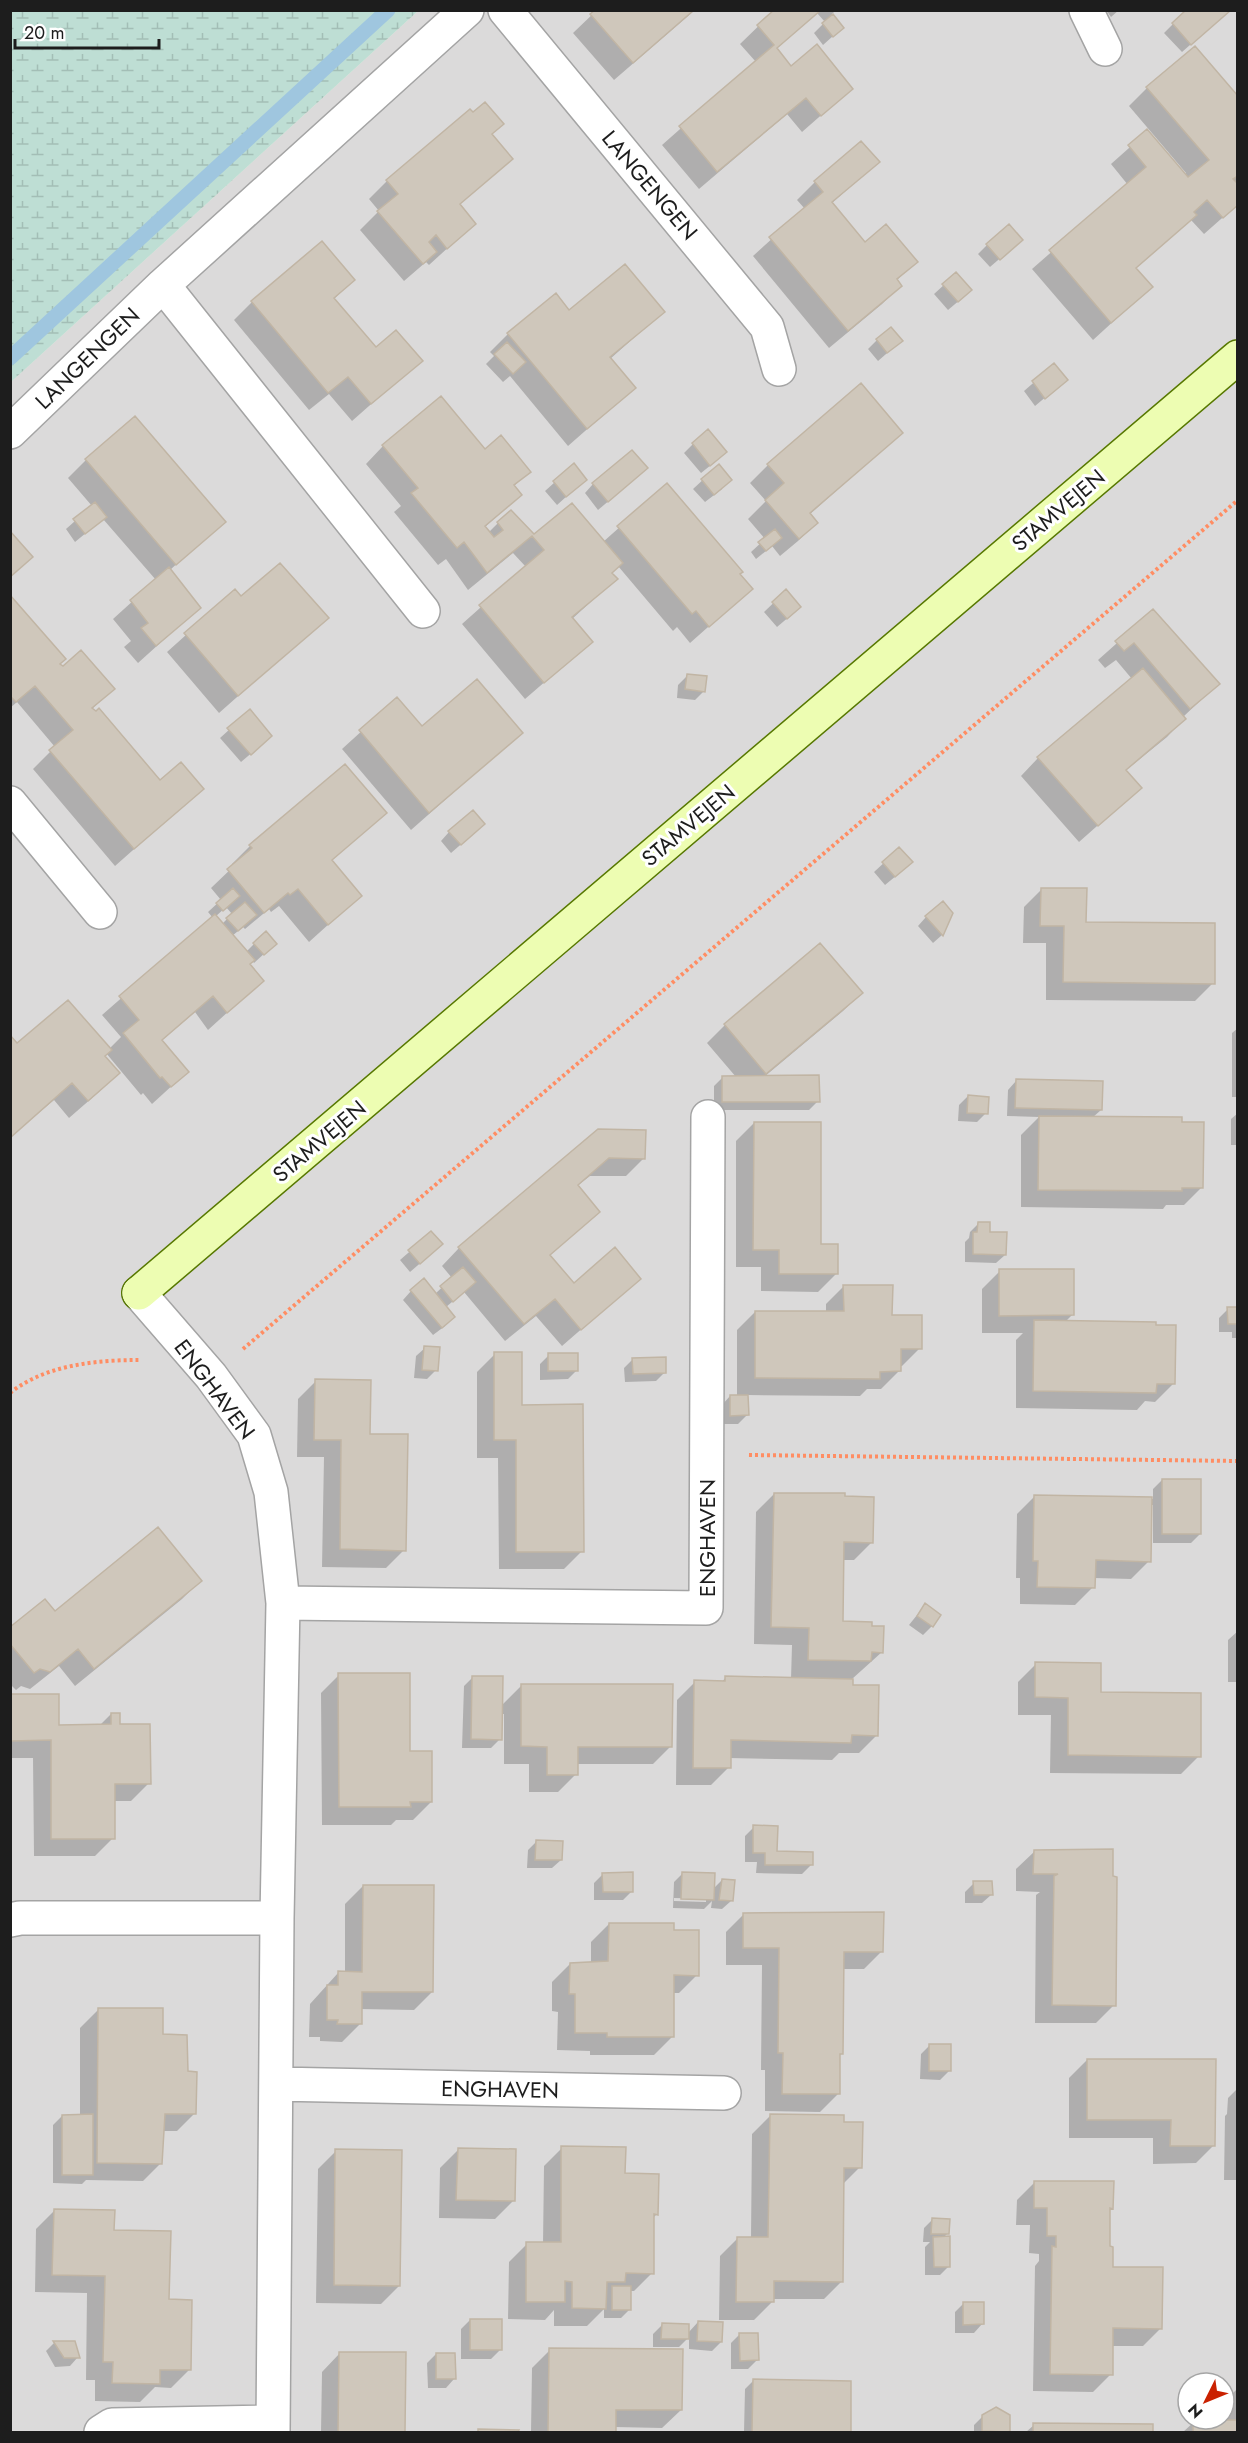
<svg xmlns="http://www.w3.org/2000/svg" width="1248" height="2443" viewBox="0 0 1248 2443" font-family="Jost,sans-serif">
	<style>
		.residential { fill: #dbdada; fill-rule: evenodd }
		.wetland { fill: url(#wetland-marsh) }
		.shadow { fill: #0003; fill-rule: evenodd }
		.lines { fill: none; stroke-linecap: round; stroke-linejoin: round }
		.stream { stroke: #9fc6df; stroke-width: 15 }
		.building { fill: #cfc7bb; stroke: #c1b5a4; stroke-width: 1.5 }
		.street-casing { stroke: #a4a4a4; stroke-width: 36 }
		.secondary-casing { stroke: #577800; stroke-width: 36 }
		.path { stroke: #ff8d63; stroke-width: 4; stroke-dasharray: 3 3; stroke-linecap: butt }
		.street { stroke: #fff; stroke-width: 33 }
		.secondary { stroke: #edfdb2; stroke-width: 33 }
		.labels { text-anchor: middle; stroke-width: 6; stroke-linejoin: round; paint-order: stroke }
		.street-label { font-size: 22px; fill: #1d1d1d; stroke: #fff }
	</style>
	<defs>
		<pattern id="wetland-marsh" width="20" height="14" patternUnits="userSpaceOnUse" patternTransform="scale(1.5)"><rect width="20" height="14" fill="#beded4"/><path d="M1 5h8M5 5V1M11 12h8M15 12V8" fill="none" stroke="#a3beb6"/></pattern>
	</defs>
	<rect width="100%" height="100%" fill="#efede2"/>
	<path class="residential" d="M418,11H1237V2432H11V382ZM1188,2383H1224V2419H1188Z"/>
	<path class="wetland" d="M11,10H418V11L11,382Z"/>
	<path class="shadow" d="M597,10H695L614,80L573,33Z
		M775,10H836L832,14L842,28L823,45L814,33L825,22L817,13L776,49L791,68L851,89L802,132L787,114L699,189L662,145L756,62L740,44Z
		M1106,10H1119L1111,17Z
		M1230,10L1182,52L1164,33L1173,24Z
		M1147,88L1238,99V204L1204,234L1191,220L1135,269L1151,287L1093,340L1032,269L1128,185L1111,164L1147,132L1184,175L1186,173L1129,106Z
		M470,111L510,159L459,205L474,224L429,265L426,262L404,281L360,230L379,211L369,199L387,181Z
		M878,162L831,204L865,244L916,261L896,281L900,286L882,304L829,348L753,256L805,209L797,200L815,182Z
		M322,243L353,280L334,299L376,349L420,361L352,421L329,394L309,410L234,320L252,302Z
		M987,245L1012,248L990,267L978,254Z
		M956,274L961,299L948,310L934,294Z
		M569,312H663L610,359L634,388L568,446L510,376L503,382L486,364L494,356L490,352L508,334Z
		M877,340L901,341L878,361L868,349Z
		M1054,365L1066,380L1035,406L1024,391Z
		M901,433L809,515L816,523L798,541L780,556L772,546L756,559L751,552L765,539L748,519L766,501L750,483L768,465Z
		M693,444L716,461L701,473L684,453Z
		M383,446L484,451L529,471L513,487L520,495L484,528L488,533L498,523L534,536L603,542L667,485L751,589L690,643L677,627L673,631L618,566L611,573L616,579L572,619L591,642L525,699L462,624L526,567L513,553L468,590L446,559L438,565L394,512L401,506L366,464Z
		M86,460L224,521L170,570L199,608L138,663L124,647L131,641L113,619L156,580L103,519L75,542L66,529L92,506L68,478Z
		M574,465L576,488L557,505L545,491Z
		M718,466L722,489L705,502L693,489Z
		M637,477L598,510L585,493L593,484Z
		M235,591L241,598L326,618L219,713L167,652Z
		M786,591L790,616L777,627L764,612Z
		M10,597L59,665L112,689L92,709L160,782L202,789L115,866L33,769L55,747L17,702L10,708Z
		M1153,611L1218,684L1183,717L1184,719L1167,737L1125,771L1140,788L1079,842L1021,776L1038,758L1132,679L1116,660L1105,668L1098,660Z
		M687,676L704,691L695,700L677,698L678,685Z
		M397,699L422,728L521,733L411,830L342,749Z
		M250,711L262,744L241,762L220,738Z
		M345,766L385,813L331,861L360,896L309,942L279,906L271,912L269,909L245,929L243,927L232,936L246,952L254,944L266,952L254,963L252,960L248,964L262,981L208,1030L195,1012L161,1041L187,1072L152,1104L143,1093L141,1095L106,1053L103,1056L118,1073L100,1091L69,1118L54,1100L10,1137V1037L17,1045L109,1049L121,1037L102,1015L213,918L208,912L221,900L211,888L234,866L232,864L250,846ZM226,907L232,914L222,924L215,917Z
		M449,832L474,833L451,853L441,841Z
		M899,849L902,871L885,885L874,872Z
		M1042,889L1085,923L1213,983L1195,1001L1046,1000V943H1023L1024,907Z
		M952,913L942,935L933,943L918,926L926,917Z
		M861,993L843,1011L764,1077L818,1101L809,1110H714V1086L723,1077H736L707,1043L725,1025Z
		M1238,1028V1097H1232V1033Z
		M1016,1081L1101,1110L1092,1118L1202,1187L1184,1205H1166L1163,1209L1021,1207V1135L1039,1117L1007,1116L1008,1090Z
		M968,1096L986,1113L977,1122L958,1121L959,1105Z
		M1238,1113V1145H1231V1119Z
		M754,1123L836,1274L818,1292L761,1291V1267H736V1141Z
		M599,1130L644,1158L626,1176H590L577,1186L598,1212L549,1256L573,1285L639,1279L562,1346L536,1316L505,1341L464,1292L446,1307L445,1326L433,1335L403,1300L411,1291L435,1294L452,1278L442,1266L459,1248Z
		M979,1223L1005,1255L996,1263L965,1262V1242L969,1238L970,1232Z
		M431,1233L432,1253L410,1272L400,1260Z
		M1000,1271L1072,1315L1065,1322L1173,1384L1155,1402L1145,1401L1137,1410L1016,1408V1340L1023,1333H982V1289Z
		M844,1286L920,1348L902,1366H899V1371L881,1389H867L860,1396L747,1395V1415L738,1424H722V1405L730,1396H737V1330L755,1312L826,1313V1304Z
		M1238,1307V1338H1232V1332H1219V1318L1228,1309Z
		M425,1348L436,1370L427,1379L414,1378L416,1356Z
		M495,1354L521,1406L582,1551L564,1569H499L498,1458H477V1372Z
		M549,1355L577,1370L568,1379L540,1380V1364Z
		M633,1359L665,1372L656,1381L625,1382L624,1368Z
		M316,1381L369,1435L404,1550L386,1568L322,1567L324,1457H297L298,1399Z
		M1162,1480L1200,1534L1191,1543H1153V1505H1151L1149,1561L1131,1579L1094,1578L1093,1587L1075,1605L1020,1604V1578H1016L1017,1514L1035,1496L1153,1499V1489Z
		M774,1494L872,1542L854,1560H842L841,1623L882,1652L852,1679L851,1687L877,1735L859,1753H839L832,1760L729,1758V1767L711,1785H676L677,1700L695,1682L721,1683L726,1677L791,1679L792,1645L754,1644L756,1512Z
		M200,1581L182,1599L75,1686L59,1666L30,1689L21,1686L16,1690L10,1684V1629L54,1613Z
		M925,1605L932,1626L923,1635L909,1625Z
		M1238,1631V1682H1228V1640Z
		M1036,1664L1100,1693L1199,1756L1181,1774L1050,1773L1051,1715H1018V1682Z
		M339,1675L408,1752L431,1802L413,1820H396L391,1825H322L321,1693Z
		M473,1677L501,1706L522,1685L671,1746L653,1764H576V1774L558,1792H529V1764H504V1714H501L500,1739L491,1748H462L464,1686Z
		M11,1696L58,1726H99L111,1714L149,1783L131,1801H114L113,1838L95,1856H34L33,1758H10Z
		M754,1827L775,1852L811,1865L802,1874L756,1873L757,1862H745V1836Z
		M537,1841L561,1860L552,1868H527L528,1850Z
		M1112,1850L1114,2005L1096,2023H1035L1036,1895L1040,1892L1016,1891V1869L1035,1851Z
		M683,1873L713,1889L722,1880L731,1901L722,1909L711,1908L712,1901L704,1909L673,1908L674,1882ZM674,1898L706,1899V1902L674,1901Z
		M603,1874L632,1891L623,1900H594V1883Z
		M974,1883L991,1895L982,1903H965V1892Z
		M363,1886L432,1992L414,2010L360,2009V2024L342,2042L320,2041V2037H309L310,2004L338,1973H345V1904Z
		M744,1914L882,1951L864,1969H842V2053L839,2056L838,2094L820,2112L765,2111V2070H761L762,1965H726V1932Z
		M609,1924L697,1975L679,1993H672V2037L654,2055H590V2051L557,2050L558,2012L552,2011V1982L570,1964L591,1962V1942Z
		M98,2010L161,2036L186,2073L195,2113L177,2131H163L161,2163L143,2181L86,2180L82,2184L53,2183V2125L62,2116H80V2028Z
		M930,2045L949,2071L940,2080L920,2079L921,2054Z
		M1087,2060L1214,2145L1196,2163L1153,2164V2138H1069V2078Z
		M1238,2088V2180H1224L1225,2116L1227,2114L1228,2098Z
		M770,2116L842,2124L860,2167L842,2185V2281L824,2299H772V2302L754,2320H719L720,2256L738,2238H751L752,2134Z
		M562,2148L624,2175L657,2214L653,2218L652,2273L634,2291H630V2309L621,2318H604V2309L587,2326H554V2310L545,2320L508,2319L509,2262L527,2244H543L544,2166Z
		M458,2150L513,2201L495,2219L439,2218L440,2168Z
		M336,2151L399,2286L381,2304L316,2303L318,2169Z
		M1035,2182L1112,2208L1109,2211L1108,2248L1112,2268L1161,2328L1143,2346H1112L1111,2374L1093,2392L1033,2391L1035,2266L1039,2261V2254L1029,2253L1030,2225H1016L1017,2200Z
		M54,2211L113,2232L168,2300L189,2370L171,2388L155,2387L140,2402L95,2401V2380H86L87,2293L35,2292L36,2229Z
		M933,2219L948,2233L943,2238L949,2266L940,2275H925V2247L930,2242H923L924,2228Z
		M964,2303L982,2324L974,2333H955V2312Z
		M470,2320L500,2350L491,2359H461V2329Z
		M698,2322L721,2342L712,2351L689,2349V2337L679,2347H653V2334L662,2325L688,2333Z
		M739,2335L757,2360L748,2369H731V2343Z
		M54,2343L78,2357L70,2366L55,2367L46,2351Z
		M550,2350L681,2410L662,2428L615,2427V2432H531L532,2368Z
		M340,2353L405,2354L404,2432H321L322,2372Z
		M436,2354L454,2379L446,2388H428L427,2363Z
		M754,2380L850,2382L849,2432H744L745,2389Z
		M1238,2388V2432H1183L1194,2422L1221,2421V2419H1224V2402Z
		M983,2416L1009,2431L974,2432V2425Z
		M1034,2425L1152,2426V2432H1026Z"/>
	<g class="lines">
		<path class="stream" d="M10,358L388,10"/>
	</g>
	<path class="building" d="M595,10H694L633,63L590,14Z
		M774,10H821L777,48L791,66L817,44L853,89L821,116L806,98L717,172L679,126L774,45L757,25Z
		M1186,10H1231L1191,45L1172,23Z
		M833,14L844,28L833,37L822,23Z
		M1195,46L1238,96V176L1233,179L1238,184V205L1223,218L1207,200L1194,212L1197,215L1136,268L1153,287L1111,323L1049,250L1146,167L1128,145L1147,129L1188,177L1209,160L1146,87Z
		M485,102L504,124L492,134L513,159L460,204L476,224L447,249L436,235L429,242L437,252L423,264L377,211L398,194L386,180L470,109L473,112Z
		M861,141L880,162L832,202L865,242L886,224L918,262L897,279L902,286L848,331L769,237L823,192L814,181Z
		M1009,224L1023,240L1000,260L986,244Z
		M322,241L355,280L334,298L376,347L396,330L423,361L371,404L348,377L328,393L251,301Z
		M625,264L665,312L610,357L636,388L587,429L507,333L556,293L569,310Z
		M956,272L972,290L958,302L942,284Z
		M891,327L903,341L887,353L876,339Z
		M507,342L526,362L513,374L494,354Z
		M1054,363L1068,380L1045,399L1032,381Z
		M861,383L903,433L810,513L818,523L799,539L765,500L784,483L767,464Z
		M441,396L485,449L501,435L531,472L514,485L522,495L485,526L494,537L503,530L497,522L511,510L534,534L572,503L623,563L612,573L618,579L572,617L593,642L544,683L479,605L544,550L532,536L487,573L464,542L457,548L411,493L418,488L382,445Z
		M135,416L226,522L176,565L85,459Z
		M708,429L727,452L710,466L692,443Z
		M632,450L648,468L608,502L592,483Z
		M574,463L587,480L566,497L553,481Z
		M719,464L732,480L714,495L701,479Z
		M667,483L743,572L740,574L753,589L709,627L696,611L692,614L617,526Z
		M95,502L107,517L85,534L73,519Z
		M775,529L782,538L766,551L758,542Z
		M10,531L33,557L10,577Z
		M280,563L329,618L238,696L184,633L235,589L241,596Z
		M169,567L201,608L156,646L141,628L148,623L130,600Z
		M786,589L801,607L787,619L772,602Z
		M10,595L66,659L60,664L63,666L81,650L115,689L92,708L96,711L99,708L160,780L181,762L204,789L134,849L49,750L73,730L35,686L16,702L10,696Z
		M1153,609L1220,684L1190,709L1134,643L1124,651L1115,641Z
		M1143,668L1186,719L1126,770L1142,788L1098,826L1037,757Z
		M687,674L707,676L705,692L685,689Z
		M477,679L523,733L429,813L359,730L397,697L422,726Z
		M250,709L272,736L251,755L227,728Z
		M345,764L387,813L332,860L362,896L328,925L298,889L290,895L288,893L264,913L227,869L252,848L249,845Z
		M473,810L485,824L461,845L448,831Z
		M899,847L913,862L895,877L882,862Z
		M233,888L240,896L223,911L216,903Z
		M1041,888H1087L1086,922L1215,923V984L1063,982L1064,926H1040Z
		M943,901L953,913L943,936L925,916Z
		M245,902L257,915L238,931L226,918Z
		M215,914L255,960L250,964L264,981L227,1013L213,996L162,1040L189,1072L171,1087L162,1077L160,1078L123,1033L139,1020L119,996Z
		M266,931L277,944L264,955L253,943Z
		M820,943L863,993L766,1074L724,1024Z
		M68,1000L112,1050L105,1056L120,1073L88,1101L72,1083L11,1137L10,1035L17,1043Z
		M819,1075L820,1102H722V1076Z
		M1016,1079L1103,1081L1102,1110L1015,1108Z
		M968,1095L989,1097L988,1114L967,1113Z
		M1039,1116L1182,1117V1122H1204L1203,1188H1182V1191L1038,1190Z
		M754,1122H821V1244H838V1274H779V1250H753Z
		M598,1129L646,1130L645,1159L609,1158L578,1185L600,1212L550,1255L574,1283L615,1247L641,1279L581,1330L555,1299L524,1324L458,1247Z
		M978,1222H990V1232H1007L1006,1255L973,1254V1232H977Z
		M431,1231L443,1244L420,1264L408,1250Z
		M463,1267L476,1282L453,1302L440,1286Z
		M999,1269H1074V1315L999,1316Z
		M424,1278L455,1317L442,1328L410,1290Z
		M843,1285H893L892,1315H922V1349H901V1371L880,1372V1379L755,1378V1311H844Z
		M1227,1307H1238V1324H1228Z
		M1034,1320L1156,1322V1325H1176L1175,1384H1157L1156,1393L1033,1391Z
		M424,1346L440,1347L438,1371L422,1370Z
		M494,1352H522V1405L583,1404L584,1552H516V1440H494Z
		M548,1353H578V1371H548Z
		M666,1357V1373L633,1374L632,1358Z
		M315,1379L371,1380L370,1434H408L406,1551L340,1549L341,1440H314Z
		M730,1395H748L749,1415L730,1416Z
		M1162,1479H1201V1534H1162Z
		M774,1493H845V1496L874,1497L873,1543L844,1542L843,1621L872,1622V1626H884L883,1653L872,1652L871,1661L808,1660L809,1628L771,1627Z
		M1034,1495L1152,1497L1151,1562L1096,1560L1095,1588L1037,1587L1038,1561H1033Z
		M158,1527L202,1581L94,1669L78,1649L50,1672L40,1669L34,1673L10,1644V1627L45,1599L55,1611Z
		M925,1603L941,1615L933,1627L917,1616Z
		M1035,1662L1101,1663V1692L1201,1693V1757L1068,1755V1698L1035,1697Z
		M338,1673H410V1751H432V1802H410L411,1807H339Z
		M472,1676H503L502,1740L471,1739Z
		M725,1676L853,1679V1685H879L878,1736L852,1735L851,1743L731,1740V1768H693L694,1680L725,1681Z
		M521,1684H673L672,1747H578V1775H547V1747L521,1746Z
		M11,1694H59V1725L111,1724V1713H120V1724H150L151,1784H115V1839H51V1740L11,1741Z
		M753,1825L778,1826L777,1851L813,1852V1865H765V1853H753Z
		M536,1840L563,1841L562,1860H535Z
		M1113,1849V1876L1117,1877L1116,2006L1052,2005L1054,1876L1058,1874H1033L1034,1850Z
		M633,1872V1892H603L602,1873Z
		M682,1872L715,1873L714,1900L681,1899Z
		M722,1879L735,1880L733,1901L719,1900Z
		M973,1881H992L993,1895H974Z
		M363,1885H434L433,1992H362V2024H337L338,2020H327V1985H338V1971L362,1972Z
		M884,1912L883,1952H844L843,2054H840V2094H782L783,2053H778L779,1948H743V1913Z
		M609,1923H674V1930H699V1976L674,1975V2037H607V2033H575V1994H569L570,1963L608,1961Z
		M98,2008H163V2034L187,2035L188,2071L197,2072L196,2114H165L162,2164L97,2163Z
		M929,2044H951V2071H929Z
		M1087,2059H1216L1215,2146H1170L1171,2120H1087Z
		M93,2114V2175H62V2115Z
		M770,2114L844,2115V2122H863L862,2168H844L843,2282L774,2281V2302H736L737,2237H768Z
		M561,2146L626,2147L625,2173L659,2174L658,2215L654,2214V2274L626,2273L625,2282H607L606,2309L572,2308V2282L565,2281V2302H526V2242H561Z
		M458,2148L516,2149L515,2201L456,2200Z
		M335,2149L402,2150L400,2286L334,2285Z
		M1034,2181H1114L1113,2209L1110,2208V2246L1113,2247V2267H1163L1162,2329L1113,2328V2375L1050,2374L1052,2246L1056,2247V2236H1047V2208H1034Z
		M54,2209L115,2210L114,2230L171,2231L169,2299L192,2300L191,2370H160V2384L112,2383L113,2362H103L105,2276L52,2275Z
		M932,2218L950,2219L949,2234H931Z
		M950,2236V2267H934L933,2237Z
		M612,2286H631V2310H612Z
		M963,2302H984V2324L963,2325Z
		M470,2319H502V2350H470Z
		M698,2321L723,2322L722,2342L697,2341Z
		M662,2323L689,2324V2339H661Z
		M739,2333H758L759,2360L740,2361Z
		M53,2341H75L80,2358H64Z
		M549,2348L683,2349L682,2410H616V2432H548Z
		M339,2352H406L405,2432H338Z
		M436,2353H455L456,2379H436Z
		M753,2379L851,2381V2432H752Z
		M996,2407L1010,2415V2431L1008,2432L982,2431V2415Z
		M1193,2420H1238V2432H1193Z
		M1033,2423L1153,2424V2432H1033Z
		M478,2429L519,2430L518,2432H478Z"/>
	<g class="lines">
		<defs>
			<path id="street" d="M505,10L767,327L779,369
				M1086,10L1105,49
				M163,285L423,611
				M10,432L163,285L467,10
				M10,803L100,912
				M139,1293L211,1376L254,1435L271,1492L283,1603L277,1918L273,2432
				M283,1603L706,1608L708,1117
				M10,1920L20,1918H277
				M276,2084L724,2093
				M101,2432L112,2425L273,2422"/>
			<path id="secondary" d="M139,1293L1238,357"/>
		</defs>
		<use href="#street" class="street-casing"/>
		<use href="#secondary" class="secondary-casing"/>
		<path class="path" d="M243,1349L1238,500
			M10,1393C45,1365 96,1360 139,1360
			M749,1455L1238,1461"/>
		<use href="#street" class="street"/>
		<use href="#secondary" class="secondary"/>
	</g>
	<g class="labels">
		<g class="street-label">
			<text transform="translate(650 185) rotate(50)" y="8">LANGENGEN</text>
			<text transform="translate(87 358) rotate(-44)" y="8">LANGENGEN</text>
			<text transform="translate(1058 510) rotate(-40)" y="8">STAMVEJEN</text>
			<text transform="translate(688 825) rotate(-40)" y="8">STAMVEJEN</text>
			<text transform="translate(319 1141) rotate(-40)" y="8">STAMVEJEN</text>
			<text transform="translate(215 1389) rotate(53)" y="8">ENGHAVEN</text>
			<text transform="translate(707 1538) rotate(-90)" y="8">ENGHAVEN</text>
			<text transform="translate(500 2089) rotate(1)" y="8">ENGHAVEN</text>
		</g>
	</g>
	<rect width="1248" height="2443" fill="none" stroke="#1d1d1d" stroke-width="24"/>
	<g transform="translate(1206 2401) rotate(227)"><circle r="28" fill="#ffffff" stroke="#a5a5a5" stroke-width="1.5"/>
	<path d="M0-4.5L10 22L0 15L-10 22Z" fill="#ca2100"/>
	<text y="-9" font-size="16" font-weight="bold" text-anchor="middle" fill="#1d1d1d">N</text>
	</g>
	<path d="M15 39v9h144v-9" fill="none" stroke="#1d1d1d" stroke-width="3"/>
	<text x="24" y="39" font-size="18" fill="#1d1d1d" stroke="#ffffff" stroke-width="4.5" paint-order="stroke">20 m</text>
</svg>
